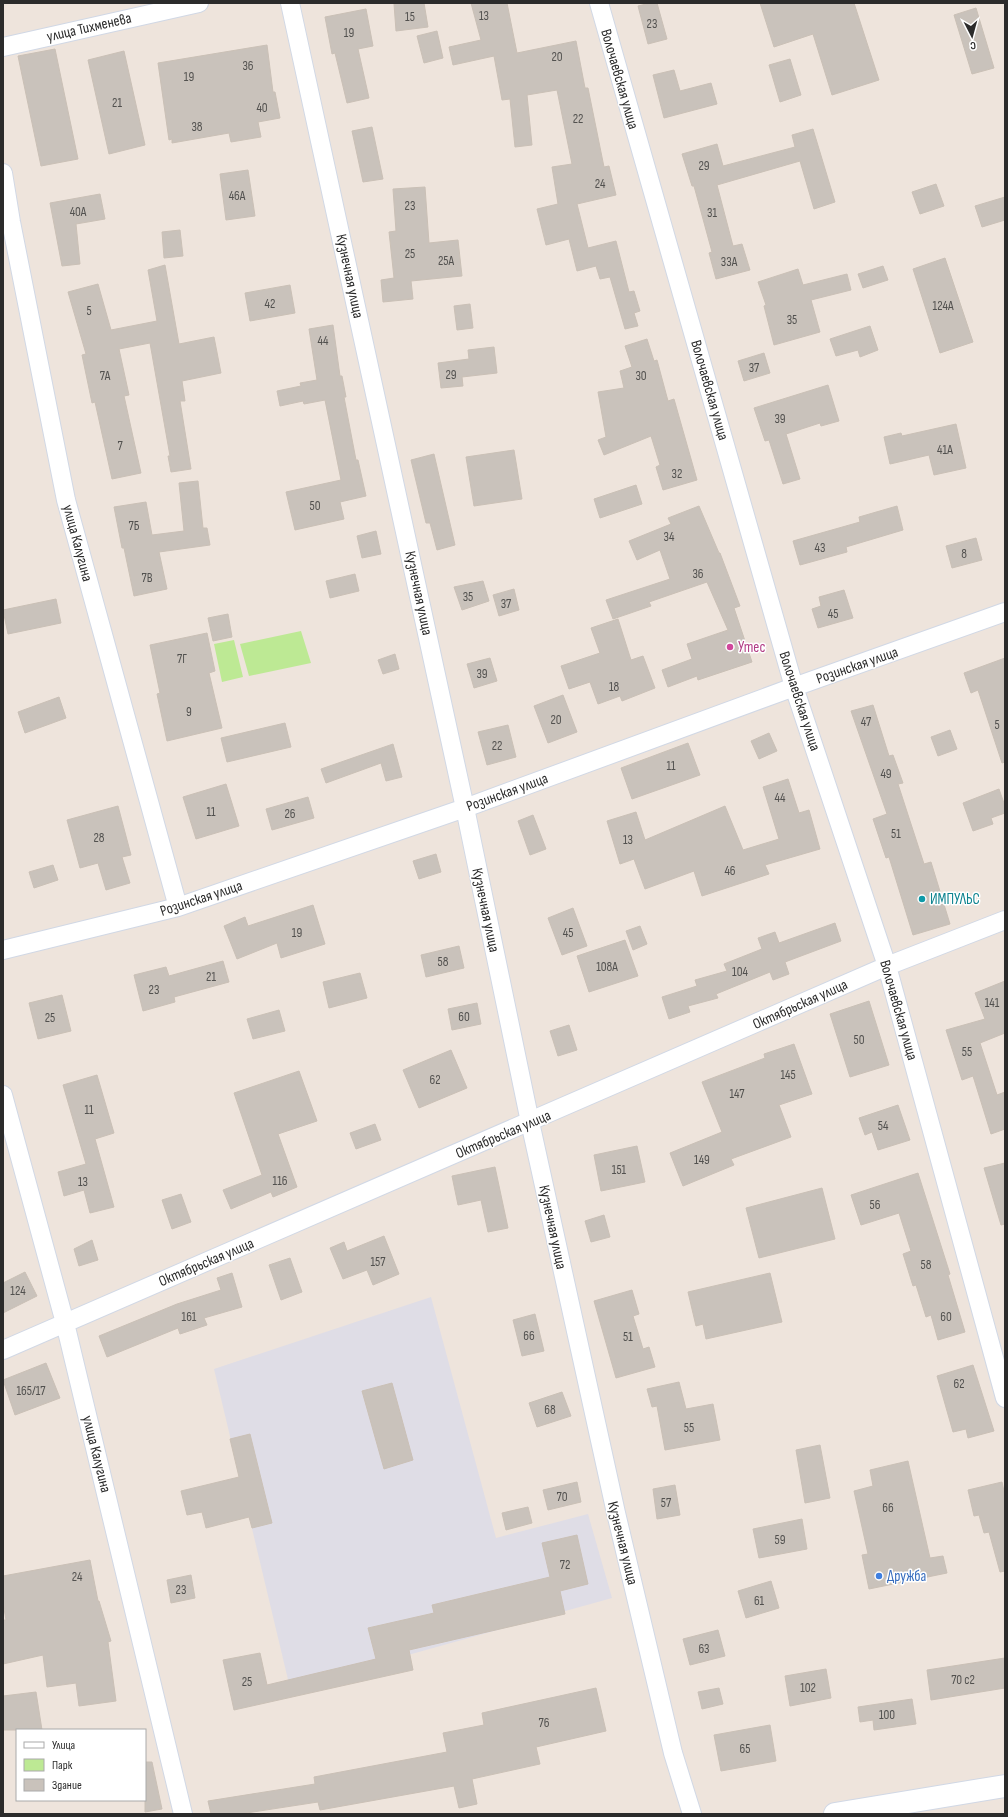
<svg xmlns="http://www.w3.org/2000/svg" width="1008" height="1817" viewBox="0 0 1008 1817" font-family="'Sofia Sans Condensed',sans-serif">
	<style>
		.industrial { fill: #dfdde6 }
		.green { fill: #bde994 }
		.building { fill: #c9c2bb; stroke: #cac0b6 }
		.lines { fill: none; stroke-linecap: round; stroke-linejoin: round }
		.minor-casing { stroke: #d1d8e5; stroke-width: 20 }
		.secondary-casing { stroke: #d1d8e5; stroke-width: 24 }
		.minor { stroke: #fff; stroke-width: 18 }
		.secondary { stroke: #fff; stroke-width: 22 }
		.hotel-dot { fill: #d1479c; stroke: #fff; stroke-width: 1.5 }
		.culture-dot { fill: #0f9aa8; stroke: #fff; stroke-width: 1.5 }
		.shop-dot { fill: #3f7fe0; stroke: #fff; stroke-width: 1.5 }
		.labels { text-anchor: middle; stroke-width: 3; stroke-linejoin: round; paint-order: stroke }
		.number-label { font-size: 13px; fill: #52514f }
		.street-label { font-size: 15px; fill: #2b2b2b; stroke: #fff }
		.hotel-label { font-size: 15px; fill: #b23c85; stroke: #fff; text-anchor: start }
		.culture-label { font-size: 15px; fill: #0d838f; stroke: #fff; text-anchor: start }
		.shop-label { font-size: 15px; fill: #366cbe; stroke: #fff; text-anchor: start }
	</style>
	<rect width="100%" height="100%" fill="#eee4dc"/>
	<path class="industrial" d="M431,1297L496,1538L588,1514L612,1598L290,1688L214,1369Z"/>
	<path class="green" d="M301,631L311,663L249,676L240,644Z
		M234,640L243,677L222,682L214,644Z"/>
	<path class="building" d="M401,3H424L428,27L396,31L394,4Z
		M471,3H507L517,53L576,41L585,88H588L604,167L609,166L616,195L577,204L588,248L616,241L629,292L634,291L640,311L634,313L638,326L625,329L610,277L600,279L596,266L577,271L569,239L546,245L537,209L558,204L552,167L572,164L557,90L527,95L532,145L515,147L510,99L502,100L494,56L453,65L449,47L481,40Z
		M650,3H657L667,39L648,44L638,6Z
		M760,3H854L879,80L832,95L813,34L774,47Z
		M976,8L994,68L972,74L954,15Z
		M366,9L373,46L358,49L369,98L347,103L335,53L332,54L325,17Z
		M437,31L443,58L424,63L417,36Z
		M267,45L273,92H275L280,118L258,122L261,137L231,142L229,133L172,143V139L169,140L158,63Z
		M55,49L78,159L41,166L18,56Z
		M124,51L145,145L109,154L88,60Z
		M790,59L801,95L780,102L769,65Z
		M674,70L680,91L711,83L717,104L664,118L653,75Z
		M372,127L383,179L363,182L352,131Z
		M813,129L835,202L814,209L800,161L717,185L733,246L742,244L750,270L716,279L709,253L712,252L694,186H692L682,154L717,144L723,166L795,147L792,135Z
		M248,170L255,216L226,220L220,174Z
		M936,184L944,206L920,214L912,192Z
		M425,187L429,243L458,240L462,276L411,281L413,299L383,302L381,280L394,278L389,232L396,231L393,189Z
		M100,194L105,219L76,224L80,264L62,266L50,203Z
		M1005,197V220L982,227L975,206Z
		M180,230L183,256L164,258L162,232Z
		M945,258L973,342L940,353L913,269Z
		M165,265L179,344L214,337L221,373L182,381L185,401H180L191,469L171,472L168,456H170L150,343L119,349L129,395L124,396L141,473L112,479L95,402L92,403L82,355L86,354L68,292L98,284L111,330L157,321L148,270Z
		M883,266L888,280L863,288L858,274Z
		M798,269L803,285L847,274L851,290L811,300L820,332L774,345L764,306L766,305L758,282Z
		M290,285L295,313L250,321L245,293Z
		M470,304L473,328L457,330L454,306Z
		M333,325L340,376H342L346,397H344L356,460H358L366,496L340,502L344,519L295,530L286,492L341,480L325,400L304,404L303,401L280,406L277,391L301,386L300,383L317,380L309,329Z
		M870,326L878,350L860,357L858,350L836,356L830,339Z
		M647,339L654,361L657,360L668,401L674,399L697,480L663,490L656,467L660,465L651,436L604,455L598,440L606,437L598,392L624,388L620,371L632,367L625,346Z
		M494,347L497,373L462,377L463,386L441,388L438,363L469,359L468,350Z
		M764,353L770,373L744,381L738,361Z
		M828,385L839,421L821,426L820,423L786,434L800,479L783,484L769,440L765,441L754,408Z
		M956,424L966,468L934,475L929,455L890,464L884,437L901,433L902,436Z
		M514,450L522,499L474,506L466,457Z
		M434,454L455,545L437,550L430,523H426L411,460Z
		M198,481L203,528H207L210,545L159,552L167,589L134,596L124,548H122L114,507L146,502L152,535L184,531L179,483Z
		M636,485L642,504L600,518L594,499Z
		M699,506L719,553H720L740,606L734,608L752,662L698,680L697,676L668,687L662,670L692,659L687,644L728,630L707,582L649,602L651,606L613,619L606,600L670,579L660,550L637,560L629,541L671,524L668,518Z
		M897,506L903,530L846,547L847,552L800,565L793,541L860,522L859,517Z
		M376,531L381,554L362,558L357,536Z
		M976,538L982,560L952,568L946,546Z
		M355,574L359,591L330,598L326,581Z
		M483,581L489,601L462,610L454,587Z
		M514,589L519,610L499,616L493,595Z
		M844,590L853,618L818,628L812,609L821,606L819,597Z
		M56,599L61,623L8,634L3,610Z
		M228,614L232,637L213,641L208,618Z
		M618,619L631,660L643,656L655,688L622,701L620,696L598,704L590,682L569,689L561,666L600,653L591,628Z
		M207,633L215,671L209,673L222,728L167,741L157,694L160,693L150,645Z
		M395,654L399,669L383,674L378,660Z
		M490,658L497,681L474,688L467,664Z
		M1005,658V762L1002,763L978,690L971,693L964,673Z
		M563,695L577,732L548,743L534,706Z
		M59,697L66,718L25,733L18,712Z
		M873,705L889,756L893,755L903,783L898,784L924,864L931,862L950,924L913,935L889,857L886,858L873,819L887,814L851,711Z
		M285,723L291,747L227,762L221,738Z
		M508,725L516,757L487,765L478,732Z
		M950,730L957,749L938,756L931,737Z
		M769,733L777,751L759,759L751,741Z
		M688,743L700,775L632,799L621,768Z
		M393,744L402,777L386,781L381,763L326,783L321,769Z
		M788,779L799,813L809,810L820,849L765,865L769,874L702,896L694,871L645,889L634,859L620,864L607,821L636,812L645,840L725,806L743,850L779,839L763,787Z
		M226,784L239,826L196,839L183,797Z
		M999,789L1005,806V813L991,818L993,824L973,831L963,803Z
		M308,797L314,818L272,830L266,809Z
		M118,806L131,855L122,857L130,883L106,890L98,863L80,868L67,820Z
		M533,815L546,849L530,855L518,821Z
		M436,854L441,872L419,879L413,861Z
		M53,865L58,880L34,888L29,872Z
		M313,905L325,944L281,958L277,943L237,959L224,926L245,917L248,926Z
		M573,908L587,946L562,955L548,918Z
		M835,923L841,941L785,962L789,974L773,980L770,972L716,994L718,998L688,1006L690,1012L669,1019L662,997L697,986L695,980L727,971L724,964L762,949L758,938L775,932L779,943Z
		M640,926L647,944L633,950L626,931Z
		M625,940L638,976L589,992L577,956Z
		M459,946L464,968L426,977L421,955Z
		M223,961L229,982L174,997L175,1002L143,1011L134,975L166,967L169,976Z
		M360,973L367,998L329,1008L323,982Z
		M1005,981V1033L980,1043L997,1095L1005,1092V1129L991,1134L973,1076L962,1080L946,1030L985,1019L975,993Z
		M62,995L71,1031L38,1039L29,1003Z
		M869,1001L889,1065L850,1077L830,1014Z
		M477,1003L481,1024L452,1030L448,1009Z
		M279,1010L285,1031L253,1039L247,1019Z
		M569,1025L577,1050L558,1056L550,1031Z
		M794,1044L812,1094L779,1105L791,1137L731,1159L734,1165L683,1186L670,1153L722,1132L702,1082L765,1058L764,1054Z
		M451,1050L467,1088L419,1108L403,1070Z
		M299,1071L317,1121L278,1134L297,1187L273,1197L271,1192L231,1209L223,1190L262,1175L234,1093Z
		M97,1075L114,1133L95,1139L114,1207L90,1213L84,1190L64,1196L58,1172L86,1164L63,1085Z
		M898,1105L910,1140L878,1150L872,1132L865,1135L859,1118Z
		M375,1124L381,1140L356,1149L350,1133Z
		M637,1146L645,1182L601,1191L594,1155Z
		M1005,1163V1224L1001,1225L984,1168Z
		M495,1167L508,1228L488,1232L481,1200L458,1205L452,1176Z
		M918,1173L950,1274L948,1275L965,1332L938,1340L931,1315L926,1317L916,1285L913,1286L903,1254L911,1251L899,1213L861,1225L851,1195Z
		M822,1188L835,1239L759,1258L746,1208Z
		M181,1194L191,1222L172,1229L162,1200Z
		M604,1215L610,1237L591,1242L585,1221Z
		M384,1236L399,1274L373,1285L367,1270L343,1279L330,1248L344,1242L347,1251Z
		M92,1240L98,1260L79,1266L74,1249Z
		M290,1258L302,1292L281,1300L269,1265Z
		M25,1272L37,1296L3,1313V1283Z
		M232,1273L242,1307L204,1318L207,1325L180,1334L178,1328L107,1357L99,1336L177,1304L221,1290L217,1278Z
		M770,1273L782,1322L706,1339L703,1324L696,1326L688,1292Z
		M632,1290L639,1314L633,1316L643,1349L649,1347L655,1367L616,1378L594,1301Z
		M535,1314L544,1351L522,1356L513,1320Z
		M46,1363L60,1398L15,1415L3,1380Z
		M973,1365L994,1431L968,1438L966,1429L953,1432L937,1376Z
		M679,1382L686,1409L713,1404L720,1440L665,1450L657,1406L652,1407L647,1389Z
		M392,1383L413,1460L384,1469L362,1391Z
		M562,1392L571,1416L537,1427L529,1403Z
		M250,1434L272,1523L252,1528L249,1517L206,1528L202,1512L187,1515L181,1491L239,1477L230,1439Z
		M820,1445L830,1498L805,1503L796,1450Z
		M908,1461L930,1558L943,1556L947,1573L869,1589L862,1555L868,1554L854,1491L873,1486L870,1470Z
		M577,1482L581,1502L548,1510L543,1490Z
		M1002,1482L1005,1496V1571L1000,1572L989,1532L984,1533L979,1515L974,1516L968,1490Z
		M675,1485L680,1515L657,1519L653,1489Z
		M528,1507L532,1523L506,1530L502,1513Z
		M802,1519L807,1549L759,1558L753,1529Z
		M577,1535L588,1584L560,1591L565,1614L409,1650L413,1670L234,1710L223,1660L260,1653L267,1685L376,1659L368,1628L434,1613L432,1605L550,1577L542,1543Z
		M90,1560L98,1601H99L111,1641L108,1642L116,1701L79,1706L76,1683L47,1687L43,1655L3,1664V1620H6L3,1603V1576Z
		M191,1575L195,1598L171,1603L167,1580Z
		M771,1581L779,1608L746,1618L738,1591Z
		M718,1630L725,1656L690,1665L683,1639Z
		M1005,1658V1688L931,1700L927,1670Z
		M826,1669L831,1698L790,1706L785,1676Z
		M596,1688L606,1731L536,1747L540,1764L472,1779L477,1804L459,1808L454,1786L320,1810L318,1802L240,1814H211L208,1801L315,1784L314,1777L447,1752L443,1733L484,1725L482,1713Z
		M719,1688L723,1704L702,1709L698,1692Z
		M36,1692L42,1730H3V1696Z
		M912,1699L916,1724L874,1730L873,1720L860,1722L858,1707Z
		M770,1725L776,1761L721,1771L714,1735Z
		M145,1762H152L162,1809L145,1812Z"/>
	<g class="lines">
		<defs>
			<path id="minor" d="M290,3L465,808L530,1122L616,1513L673,1753L692,1814
				M599,3L794,687L887,966L1005,1398
				M3,47L199,3
				M3,173L11,222L66,500L178,907
				M3,950L178,907L465,808L794,687L1005,612
				M3,1095L65,1323L183,1814
				M3,1350L887,966L1005,920"/>
			<path id="secondary" d="M835,1814L1005,1786"/>
		</defs>
		<use href="#minor" class="minor-casing"/>
		<use href="#secondary" class="secondary-casing"/>
		<use href="#minor" class="minor"/>
		<use href="#secondary" class="secondary"/>
	</g>
	<circle class="hotel-dot" cx="730" cy="647" r="4"/>
	<circle class="culture-dot" cx="922" cy="899" r="4"/>
	<circle class="shop-dot" cx="879" cy="1576" r="4"/>
	<g class="labels">
		<g class="number-label">
			<text x="484" y="20">13</text>
			<text x="410" y="21">15</text>
			<text x="652" y="28">23</text>
			<text x="349" y="37">19</text>
			<text x="557" y="61">20</text>
			<text x="248" y="70">36</text>
			<text x="189" y="81">19</text>
			<text x="117" y="107">21</text>
			<text x="262" y="112">40</text>
			<text x="578" y="123">22</text>
			<text x="197" y="131">38</text>
			<text x="704" y="170">29</text>
			<text x="600" y="188">24</text>
			<text x="237" y="200">46А</text>
			<text x="410" y="210">23</text>
			<text x="78" y="216">40А</text>
			<text x="712" y="217">31</text>
			<text x="410" y="258">25</text>
			<text x="446" y="265">25А</text>
			<text x="729" y="266">33А</text>
			<text x="270" y="308">42</text>
			<text x="943" y="310">124А</text>
			<text x="89" y="315">5</text>
			<text x="792" y="324">35</text>
			<text x="323" y="345">44</text>
			<text x="754" y="372">37</text>
			<text x="451" y="379">29</text>
			<text x="105" y="380">7А</text>
			<text x="641" y="380">30</text>
			<text x="780" y="423">39</text>
			<text x="120" y="450">7</text>
			<text x="945" y="454">41А</text>
			<text x="677" y="478">32</text>
			<text x="315" y="510">50</text>
			<text x="134" y="530">7Б</text>
			<text x="669" y="541">34</text>
			<text x="820" y="552">43</text>
			<text x="964" y="558">8</text>
			<text x="698" y="578">36</text>
			<text x="147" y="582">7В</text>
			<text x="468" y="601">35</text>
			<text x="506" y="608">37</text>
			<text x="833" y="618">45</text>
			<text x="182" y="663">7Г</text>
			<text x="482" y="678">39</text>
			<text x="614" y="691">18</text>
			<text x="189" y="716">9</text>
			<text x="556" y="724">20</text>
			<text x="866" y="726">47</text>
			<text x="997" y="729">5</text>
			<text x="497" y="750">22</text>
			<text x="671" y="770">11</text>
			<text x="886" y="778">49</text>
			<text x="780" y="802">44</text>
			<text x="211" y="816">11</text>
			<text x="290" y="818">26</text>
			<text x="896" y="838">51</text>
			<text x="99" y="842">28</text>
			<text x="628" y="844">13</text>
			<text x="730" y="875">46</text>
			<text x="297" y="937">19</text>
			<text x="568" y="937">45</text>
			<text x="443" y="966">58</text>
			<text x="607" y="971">108А</text>
			<text x="740" y="976">104</text>
			<text x="211" y="981">21</text>
			<text x="154" y="994">23</text>
			<text x="992" y="1007">141</text>
			<text x="464" y="1021">60</text>
			<text x="50" y="1022">25</text>
			<text x="859" y="1044">50</text>
			<text x="967" y="1056">55</text>
			<text x="788" y="1079">145</text>
			<text x="435" y="1084">62</text>
			<text x="737" y="1098">147</text>
			<text x="89" y="1114">11</text>
			<text x="883" y="1130">54</text>
			<text x="702" y="1164">149</text>
			<text x="619" y="1174">151</text>
			<text x="280" y="1185">116</text>
			<text x="83" y="1186">13</text>
			<text x="875" y="1209">56</text>
			<text x="378" y="1266">157</text>
			<text x="926" y="1269">58</text>
			<text x="18" y="1295">124</text>
			<text x="189" y="1321">161</text>
			<text x="946" y="1321">60</text>
			<text x="529" y="1340">66</text>
			<text x="628" y="1341">51</text>
			<text x="959" y="1388">62</text>
			<text x="31" y="1395">165/17</text>
			<text x="550" y="1414">68</text>
			<text x="689" y="1432">55</text>
			<text x="562" y="1501">70</text>
			<text x="666" y="1507">57</text>
			<text x="888" y="1512">66</text>
			<text x="780" y="1544">59</text>
			<text x="565" y="1569">72</text>
			<text x="77" y="1581">24</text>
			<text x="181" y="1594">23</text>
			<text x="759" y="1605">61</text>
			<text x="704" y="1653">63</text>
			<text x="963" y="1684">70 с2</text>
			<text x="247" y="1686">25</text>
			<text x="808" y="1692">102</text>
			<text x="887" y="1719">100</text>
			<text x="544" y="1727">76</text>
			<text x="745" y="1753">65</text>
		</g>
		<g class="street-label">
			<text transform="translate(89 27) rotate(-13)" y="5">улица Тихменева</text>
			<text transform="translate(620 79) rotate(74)" y="5">Волочаевская улица</text>
			<text transform="translate(350 276) rotate(78)" y="5">Кузнечная улица</text>
			<text transform="translate(710 390) rotate(74)" y="5">Волочаевская улица</text>
			<text transform="translate(78 543) rotate(75)" y="5">улица Калугина</text>
			<text transform="translate(419 593) rotate(78)" y="5">Кузнечная улица</text>
			<text transform="translate(857 665) rotate(-19)" y="5">Розинская улица</text>
			<text transform="translate(800 701) rotate(72)" y="5">Волочаевская улица</text>
			<text transform="translate(507 792) rotate(-20)" y="5">Розинская улица</text>
			<text transform="translate(201 898) rotate(-18)" y="5">Розинская улица</text>
			<text transform="translate(486 910) rotate(78)" y="5">Кузнечная улица</text>
			<text transform="translate(800 1004) rotate(-24)" y="5">Октябрьская улица</text>
			<text transform="translate(899 1010) rotate(74)" y="5">Волочаевская улица</text>
			<text transform="translate(503 1134) rotate(-23)" y="5">Октябрьская улица</text>
			<text transform="translate(553 1227) rotate(78)" y="5">Кузнечная улица</text>
			<text transform="translate(206 1262) rotate(-23)" y="5">Октябрьская улица</text>
			<text transform="translate(97 1454) rotate(76)" y="5">улица Калугина</text>
			<text transform="translate(623 1543) rotate(76)" y="5">Кузнечная улица</text>
		</g>
		<g class="hotel-label">
			<text x="738" y="652">Утес</text>
		</g>
		<g class="culture-label">
			<text x="930" y="904">ИМПУЛЬС</text>
		</g>
		<g class="shop-label">
			<text x="887" y="1581">Дружба</text>
		</g>
	</g>
	<rect width="1008" height="1817" fill="none" stroke="#2b2b2b" stroke-width="8"/>
	<rect x="16" y="1729" width="130" height="72" fill="#ffffff" stroke="#aaaaaa"/>
	<rect x="24" y="1742" width="20" height="6" fill="#ffffff" stroke="#aaaaaa"/>
	<text x="52" y="1749" font-size="12" fill="#2b2b2b">Улица</text>
	<rect x="24" y="1759" width="20" height="12" fill="#bde994" stroke="#aaaaaa"/>
	<text x="52" y="1769" font-size="12" fill="#2b2b2b">Парк</text>
	<rect x="24" y="1779" width="20" height="12" fill="#c9c2bb" stroke="#aaaaaa"/>
	<text x="52" y="1789" font-size="12" fill="#2b2b2b">Здание</text>
	<g transform="translate(972 36) rotate(174)" stroke="#ffffff" stroke-width="3" paint-order="stroke">
	<path d="M0-3L7 15L0 10L-7 15Z" fill="#2b2b2b"/>
	<text y="-6" font-size="11" font-weight="bold" text-anchor="middle" fill="#2b2b2b">С</text>
	</g>
</svg>
